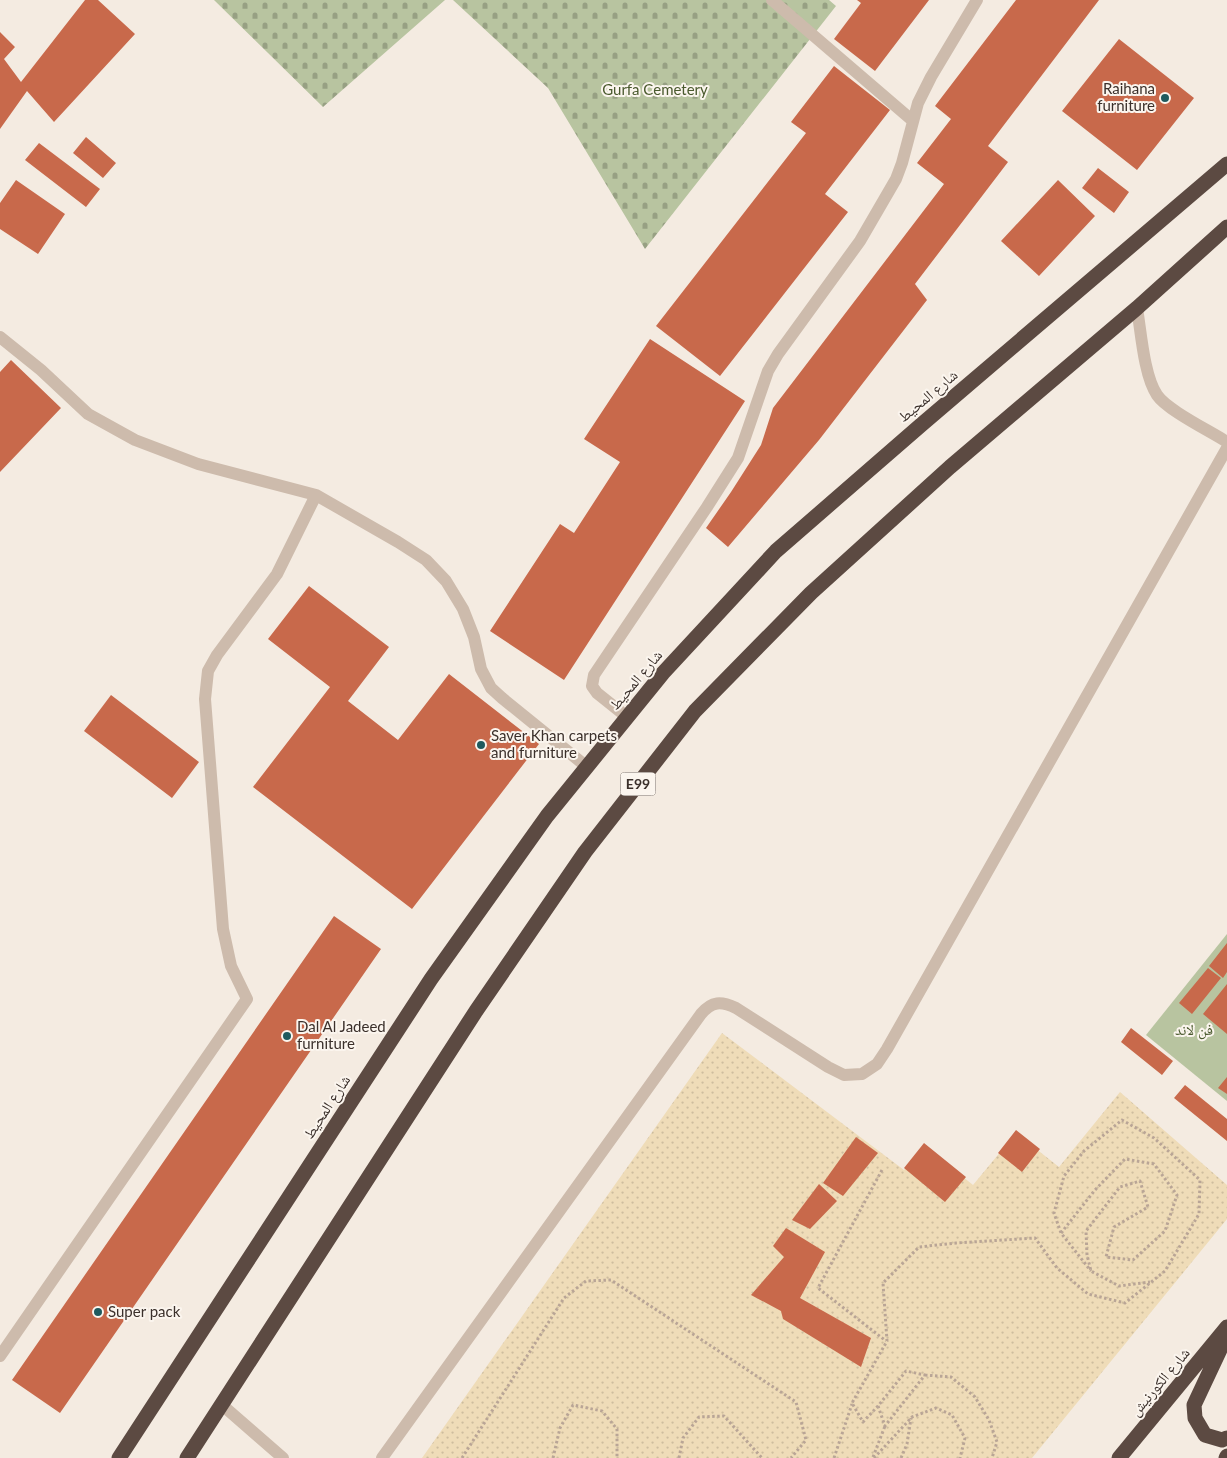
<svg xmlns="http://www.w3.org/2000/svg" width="1227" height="1458" viewBox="0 0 1227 1458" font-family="Lato,'Noto Naskh Arabic',sans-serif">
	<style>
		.green { fill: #b8c4a0 }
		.sand { fill: url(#sand-dots) }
		.cemetery { fill: url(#cemetery-stones) }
		.building { fill: #c8694b }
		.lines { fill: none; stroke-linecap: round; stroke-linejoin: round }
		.path { stroke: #b9a596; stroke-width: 3; stroke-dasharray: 2.5 2.5; stroke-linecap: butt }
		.minor { stroke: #cdbbac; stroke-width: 12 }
		.highway { stroke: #5c4a42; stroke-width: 15 }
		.poi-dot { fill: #1f5a5e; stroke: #fbf5ee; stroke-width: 2 }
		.labels { text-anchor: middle; stroke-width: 4; stroke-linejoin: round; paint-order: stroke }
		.shield { fill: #fbf5ee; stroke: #756b66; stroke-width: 1 }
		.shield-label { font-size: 14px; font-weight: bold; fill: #3b302b }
		.poi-label { font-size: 15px; fill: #3b302b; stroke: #fbf5ee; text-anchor: start }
		.park-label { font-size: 15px; fill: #4a5a2e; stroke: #fbf5ee }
		.street-label { font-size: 15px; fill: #3b302b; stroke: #fbf5ee }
	</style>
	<defs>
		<pattern id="sand-dots" width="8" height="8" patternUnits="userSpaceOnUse" patternTransform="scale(1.25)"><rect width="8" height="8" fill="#efdcb8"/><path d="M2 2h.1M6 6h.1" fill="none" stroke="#cebd9e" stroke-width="1.8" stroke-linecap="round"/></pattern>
		<pattern id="cemetery-stones" width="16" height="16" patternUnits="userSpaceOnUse" patternTransform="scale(1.25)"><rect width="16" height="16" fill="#b8c4a0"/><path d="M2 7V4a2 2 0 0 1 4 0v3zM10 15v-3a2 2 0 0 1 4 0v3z" fill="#97a083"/></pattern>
	</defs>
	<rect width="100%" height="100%" fill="#f4ebe1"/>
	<path class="green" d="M1227,934V1101L1146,1035Z"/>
	<path class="sand" d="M722,1033L904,1170L925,1146L973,1185L1016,1133L1059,1167L1120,1092L1227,1185V1219L1032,1458H422Z"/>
	<path class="cemetery" d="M214,0H445L323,107Z
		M453,0H829L836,6L645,249L548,88Z"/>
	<path class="building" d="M85,0H98L135,34L54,122L27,91L0,129V32L15,47L4,59L21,82Z
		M857,0H929L875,71L834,39L861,3Z
		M1016,0H1099L988,146L1008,162L915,284L927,300L819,440L728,547L706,528L731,492L761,445L773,408L944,184L917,163L951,119L935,106Z
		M1119,39L1194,98L1137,170L1062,111Z
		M834,66L890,110L825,194L848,212L720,376L656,326L806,133L791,122Z
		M86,137L116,163L103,178L73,153Z
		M39,143L100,189L86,207L25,160Z
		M1098,168L1129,192L1114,213L1082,188Z
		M16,180L65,214L38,254L0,229V203Z
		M1058,180L1095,216L1039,276L1001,241Z
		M650,339L745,401L564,680L490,631L560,524L574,533L620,462L584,439Z
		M11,360L61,408L0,472V372Z
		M309,586L389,647L348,701L398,740L449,674L539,744L412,909L253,787L330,687L268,639Z
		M111,695L199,762L172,798L84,731Z
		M334,916L381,949L60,1413L12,1380Z
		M1227,943V972L1223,978L1209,966Z
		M1208,968L1221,978L1192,1014L1179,1003Z
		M1227,984V1034L1203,1014Z
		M1131,1028L1173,1061L1162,1075L1121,1042Z
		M1227,1077V1094L1218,1088Z
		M1185,1085L1227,1119V1141L1174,1098Z
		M1016,1130L1040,1149L1022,1172L998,1153Z
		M856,1137L878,1153L843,1196L823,1183Z
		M924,1143L966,1177L945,1202L904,1168Z
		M819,1184L837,1201L810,1229L792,1220Z
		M786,1228L825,1252L800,1298L871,1338L861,1367L783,1319L781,1311L751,1295L784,1257L773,1246Z"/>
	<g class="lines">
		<path class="path" d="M882,1170L818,1288L886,1341
			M1061,1233L1095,1190L1125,1159L1154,1164L1177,1195L1165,1231L1133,1260L1106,1257L1114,1227L1148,1207L1140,1181L1120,1187L1086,1231L1087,1255L1091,1271L1119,1286L1150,1282
			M925,1375L951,1377L975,1397L989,1420L997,1442L992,1458
			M878,1406L885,1426L925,1375L906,1371L878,1406L863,1422L852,1403L887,1341L883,1283L919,1247L956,1243L1035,1238L1057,1268L1088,1294L1125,1303L1165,1271L1199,1214L1200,1180L1154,1138L1122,1120L1084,1151L1064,1176L1054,1213L1061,1233L1091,1271
			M873,1457L885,1426
			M462,1458L564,1298L586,1281L611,1280L796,1402L806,1440L791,1458
			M553,1458L560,1428L573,1405L602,1411L617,1429V1458
			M679,1458L683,1438L699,1417L724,1416L762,1458
			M834,1458L852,1404
			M874,1458L912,1417L936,1408L952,1415L965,1438L960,1458
			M901,1458L907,1444L911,1418"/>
		<path class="minor" d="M772,0L913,121
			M1137,308C1141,332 1144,376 1157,395C1167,410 1210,431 1227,442
			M0,337L41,370L88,414L135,440L198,464L316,495L398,542L426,560L446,581L463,609L474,637L481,669L491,688L502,698L587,767
			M627,717L597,693L592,686L594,675L707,507L738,458L768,371L778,354L860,241L896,179L902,163L918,103L931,77L977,0
			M0,1356L247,999L231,966L223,929L205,699L208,671L217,655L277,574L316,495
			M221,1404L283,1458
			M382,1458L701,1014C712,1001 721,1001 736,1008L828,1067L844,1075L862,1074L877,1064L887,1049L1227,448"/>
		<path class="highway" d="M1225,1339L1194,1405L1195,1418L1205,1435L1222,1440L1227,1438
			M119,1458L431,979L547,816L663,673L776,551L921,425L1227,164
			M187,1458L476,1011L585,852L695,711L811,593L950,467L1137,308L1227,227
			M1119,1458L1227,1327
			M1226,1458L1227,1456"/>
	</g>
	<g class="poi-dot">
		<circle cx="1165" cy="98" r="5"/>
		<circle cx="481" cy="745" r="5"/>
		<circle cx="287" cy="1036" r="5"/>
		<circle cx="98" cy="1312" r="5"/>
	</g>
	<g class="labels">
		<rect class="shield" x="620.5" y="772.5" width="35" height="23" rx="4"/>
		<g class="shield-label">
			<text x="638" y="789">E99</text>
		</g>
		<g class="poi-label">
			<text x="1155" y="94" text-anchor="end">Raihana<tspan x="1155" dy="17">furniture</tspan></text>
			<text x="491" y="741">Saver Khan carpets<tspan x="491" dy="17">and furniture</tspan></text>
			<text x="297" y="1032">Dal Al Jadeed<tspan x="297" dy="17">furniture</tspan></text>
			<text x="108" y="1317">Super pack</text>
		</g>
		<g class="park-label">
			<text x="655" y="95">Gurfa Cemetery</text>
			<text x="1194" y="1035">فن لاند</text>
		</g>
		<g class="street-label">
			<text transform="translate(928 396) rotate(-40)" y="5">شارع المحيط</text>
			<text transform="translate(636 680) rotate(-50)" y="5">شارع المحيط</text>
			<text transform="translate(327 1107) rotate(-57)" y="5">شارع المحيط</text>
			<text transform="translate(1160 1382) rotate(-50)" y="5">شارع الكورنيش</text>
		</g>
	</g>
</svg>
